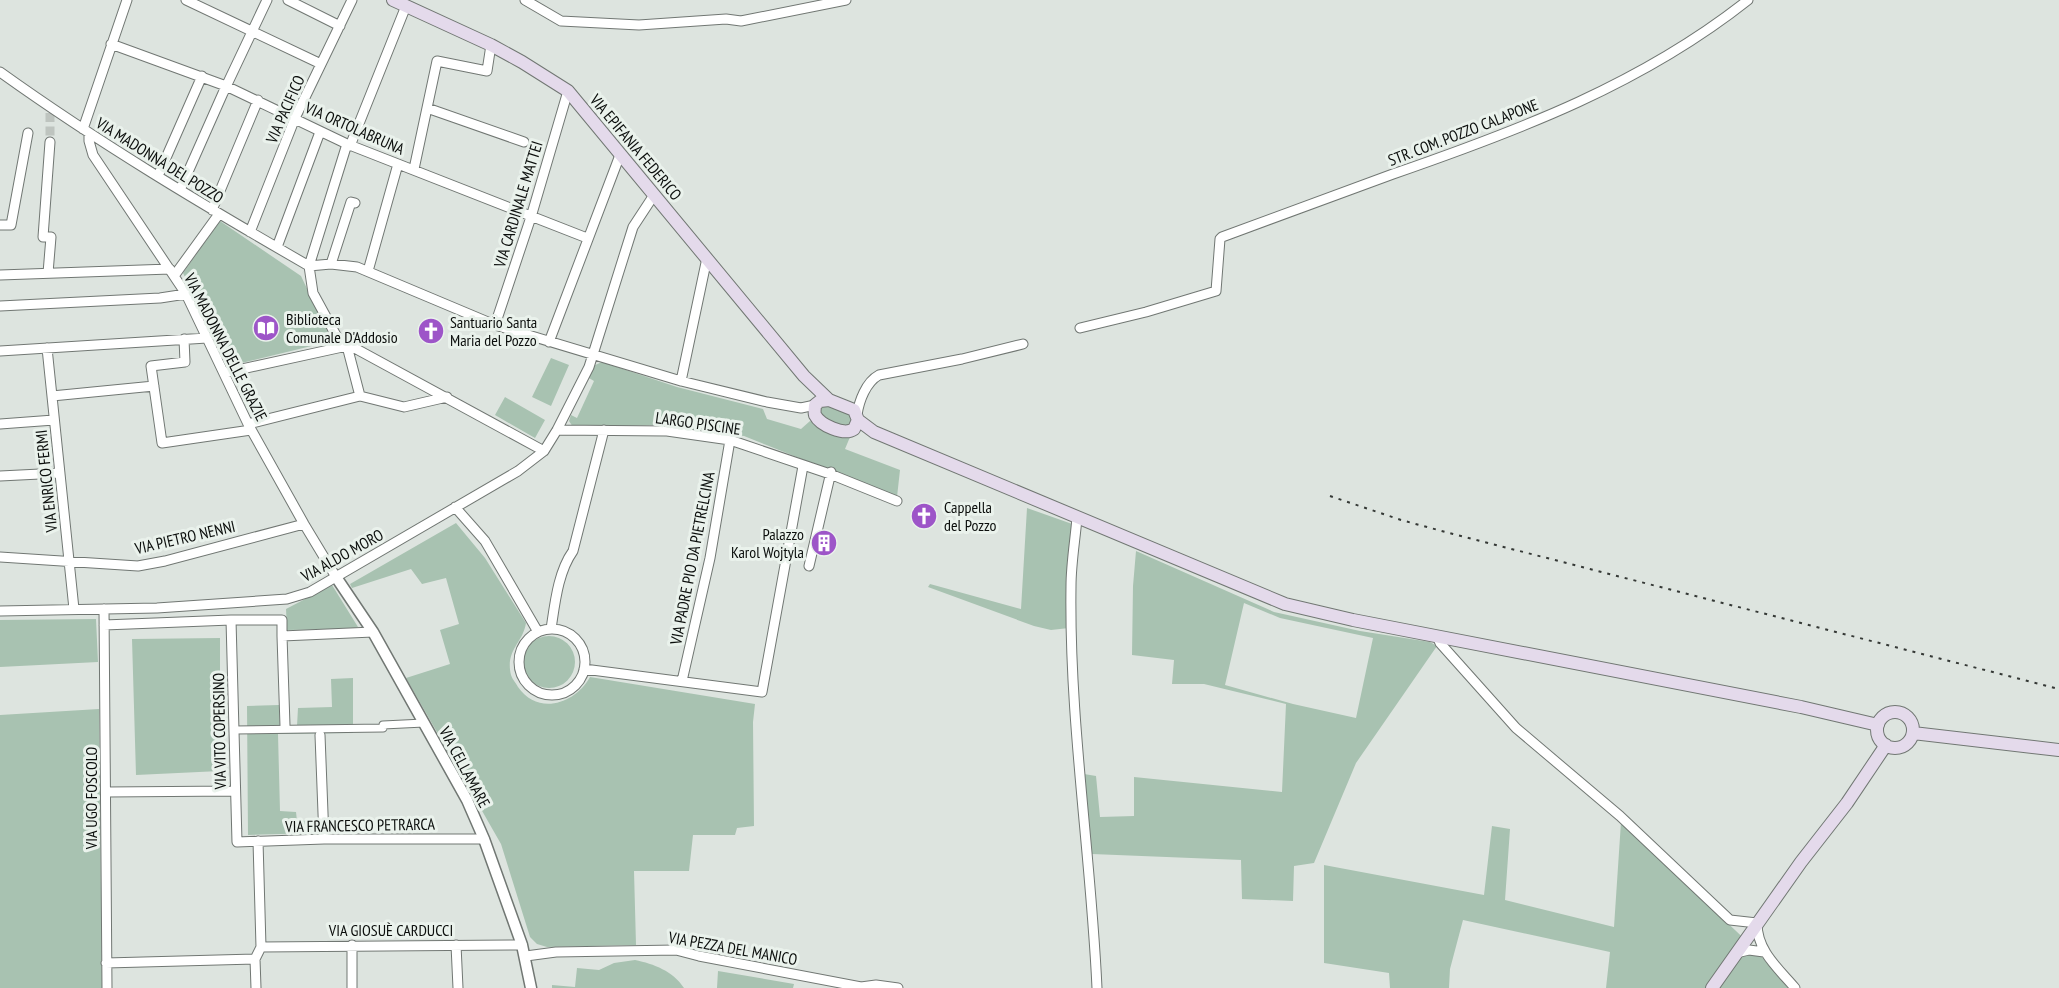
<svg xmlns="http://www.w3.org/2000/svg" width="2059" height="988" viewBox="0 0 2059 988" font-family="'PT Sans Narrow',sans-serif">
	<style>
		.green { fill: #a8c2b1; fill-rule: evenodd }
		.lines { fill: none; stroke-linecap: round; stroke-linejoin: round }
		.minor-tunnel { stroke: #bec4bf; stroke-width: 9; stroke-dasharray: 9 4.5; stroke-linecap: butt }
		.pedestrian-casing { stroke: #717773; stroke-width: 9 }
		.minor-casing { stroke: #717773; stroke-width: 11 }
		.tertiary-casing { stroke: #717773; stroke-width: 13 }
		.secondary-casing { stroke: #717773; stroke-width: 14 }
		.pedestrian { stroke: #fff; stroke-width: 7 }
		.minor { stroke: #fff; stroke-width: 9 }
		.tertiary { stroke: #fff; stroke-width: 10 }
		.secondary { stroke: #e4daeb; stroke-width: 12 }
		.rail { stroke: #353936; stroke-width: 2; stroke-dasharray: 3 6; stroke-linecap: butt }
		.labels { text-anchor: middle; stroke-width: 6; stroke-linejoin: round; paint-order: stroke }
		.street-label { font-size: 16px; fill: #0b0e0c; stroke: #eaf2ec }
		.poi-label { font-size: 16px; fill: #0b0e0c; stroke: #eaf2ec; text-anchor: start }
	</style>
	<rect width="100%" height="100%" fill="#dde4df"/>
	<path class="green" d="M220,221L301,276L332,341L229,366L183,273Z
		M551,358L569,365L551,406L532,397Z
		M602,362L677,387L763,409L767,419L801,429L810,421L837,436L850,437L845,449L900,470L897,497L744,436L659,425L573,427L569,421L571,415L577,418L594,381L589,378L593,366Z
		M505,397L545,420L535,438L495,415Z
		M822,404L852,414L853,424L842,428L820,414L819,407Z
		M1027,508L1075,525L1069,628L1051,630L1034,626L928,587L930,584L1021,609Z
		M456,523L485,558L526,623C523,643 505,650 511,675C512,679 516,683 518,687C538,716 575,704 590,677L755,704L753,722L754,826L737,828L735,835H693L689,871H634L636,945L547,947L537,944L530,937L501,844L406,678L450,664L440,630L459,624L446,578L422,584L411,569L352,588L350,584Z
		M1136,551L1274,612L1360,631L1430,642L1437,646L1356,763L1314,863L1294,866L1293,901L1242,899L1241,860L1092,854L1084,774L1096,776L1100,817L1134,816V777L1282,792L1286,704L1204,684H1172L1174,660L1132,655L1133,586ZM1244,603L1280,618L1373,638L1356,718L1293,704L1225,685Z
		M332,585L358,627L352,629L287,630L286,609Z
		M96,619L98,662L0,667V620Z
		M523 662a26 26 0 1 1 52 0a26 26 0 1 1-52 0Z
		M220,638V771L136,775L132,639Z
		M353,678V733L278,734L280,811L296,812L297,821L317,820V833L248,835L247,706L279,705L280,727L297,726L298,708L332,707L331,679Z
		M99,709L102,988H0V715Z
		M1621,822L1755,949L1788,988H1606L1610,952L1463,920L1450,969L1449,988H1390L1389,973L1324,963V865L1484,895L1492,826L1510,829L1505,900L1614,927Z
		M635,960C654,964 673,971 684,988H552V985L575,987L577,968L599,970L614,963Z
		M718,971L794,984L793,988H717Z"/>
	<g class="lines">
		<path class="minor-tunnel" d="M50,113V142"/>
		<defs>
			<path id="pedestrian" d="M234,730L383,728V725L424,723"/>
			<path id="minor" d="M186,0L321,64
				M288,0L340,26
				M525,0L561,21L639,25L726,19L741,21L846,0
				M111,44L226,86L347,144L587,238
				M0,72C99,143 203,205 309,266
				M427,108L524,142
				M83,129L127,0
				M89,133V141L93,155L186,294L248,424L304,524L336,577
				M347,144L309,266L313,293L338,339L544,451
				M350,146L406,6
				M414,169L437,61L487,71L491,45
				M158,176L202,76
				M180,190L223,93L267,0
				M212,210L258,100
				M0,225H11L28,133
				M250,232L295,118L352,0
				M277,247L320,132
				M331,264L351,202L355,203
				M309,266L331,264L357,267L495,325L681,381L767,402L801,408L815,405
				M368,271L398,164
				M48,273L51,237H43L50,142
				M0,275L170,269
				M174,276L219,214
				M0,306L160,298L186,294
				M495,325L531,217L568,91
				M1080,328L1146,312L1216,291L1220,239L1222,237C1279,216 1336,195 1393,174C1520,130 1642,84 1748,0
				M184,339L185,362L151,366L162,443L251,430
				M549,342L620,155
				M47,348L74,609
				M0,351L207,338
				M224,373L347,346L360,396
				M681,381L707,258
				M52,396L154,386
				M857,415C859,401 866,382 879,375L962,359L1023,344
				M0,424L54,420
				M248,424L360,396L404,407L447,397
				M557,430L667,431L730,440L830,474L897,501
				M0,476L60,473
				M455,507L485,541L538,632
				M1077,518C1075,541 1071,564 1071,586C1069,721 1091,854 1097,988
				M0,557L138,566L165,561L304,524
				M809,566L831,472
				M104,609L107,988
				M0,611L157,608L287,599L310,592L518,471L544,451L557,430L589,367L633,227L654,195
				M231,620L237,842L324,839H484
				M104,625L231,620H282V636
				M519 662a33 33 0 1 1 66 0a33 33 0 1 1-66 0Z
				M551,629C555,603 558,572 573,551L604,430
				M1437,636L1440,643L1516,728L1620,816L1730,920L1757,923C1757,951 1778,968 1795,988
				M584,669L762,692L803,466
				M682,681L710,558L730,440
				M285,726L282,636L373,632
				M320,735L324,839
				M106,792L235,791
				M352,945V988
				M456,945L458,988
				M261,947L522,945
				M1736,953L1749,950L1764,952
				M526,956L556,952L676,950L699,956L861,987L876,985L898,988
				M106,963L255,959
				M256,988L255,959L261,947L258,841"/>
			<path id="tertiary" d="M336,577L373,632L467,800L484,839L522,945L531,988"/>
			<path id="secondary" d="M393,0L491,45L522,62L568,91L804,376L829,400
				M829,400L854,410L858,420L854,429C844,436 820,425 815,415C814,412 815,408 815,405L820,401Z
				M858,420L874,432L1285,604L1353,620L1801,707L1878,725
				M1877 730a18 18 0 1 1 36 0a18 18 0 1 1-36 0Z
				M1913,733L2059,750
				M1712,988L1801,862L1847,803L1886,745"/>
		</defs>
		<use href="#pedestrian" class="pedestrian-casing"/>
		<use href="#minor" class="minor-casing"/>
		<use href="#tertiary" class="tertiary-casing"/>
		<use href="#secondary" class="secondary-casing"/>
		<use href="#pedestrian" class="pedestrian"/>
		<use href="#minor" class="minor"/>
		<use href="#tertiary" class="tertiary"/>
		<use href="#secondary" class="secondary"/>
		<path class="rail" d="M1330,496L1401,520L1453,534L2059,689"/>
	</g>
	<defs>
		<symbol id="library-disc" viewBox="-11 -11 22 22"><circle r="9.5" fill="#9d55c8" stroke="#eaf2ec"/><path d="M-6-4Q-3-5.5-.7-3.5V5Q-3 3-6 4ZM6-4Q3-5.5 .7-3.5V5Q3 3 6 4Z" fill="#fff"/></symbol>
		<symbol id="church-disc" viewBox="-11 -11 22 22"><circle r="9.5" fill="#9d55c8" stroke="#eaf2ec"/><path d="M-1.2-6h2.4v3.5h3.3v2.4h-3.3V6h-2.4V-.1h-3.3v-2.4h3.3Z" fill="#fff"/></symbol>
		<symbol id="building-disc" viewBox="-11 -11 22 22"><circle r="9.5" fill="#9d55c8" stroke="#eaf2ec"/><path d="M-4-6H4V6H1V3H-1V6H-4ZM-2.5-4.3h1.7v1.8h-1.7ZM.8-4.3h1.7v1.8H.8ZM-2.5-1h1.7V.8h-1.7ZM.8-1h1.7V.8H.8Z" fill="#fff"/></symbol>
	</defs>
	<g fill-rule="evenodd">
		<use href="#library-disc" x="251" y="313" width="30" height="30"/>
		<use href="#church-disc" x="416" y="316" width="30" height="30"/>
		<use href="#church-disc" x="909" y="501" width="30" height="30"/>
		<use href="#building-disc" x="809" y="528" width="30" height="30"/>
	</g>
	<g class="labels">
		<g class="street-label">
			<text transform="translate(285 109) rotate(-66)" y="6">VIA PACIFICO</text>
			<text transform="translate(355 128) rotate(24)" y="6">VIA ORTOLABRUNA</text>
			<text transform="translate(1463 132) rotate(-21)" y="6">STR. COM. POZZO CALAPONE</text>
			<text transform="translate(636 147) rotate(50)" y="6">VIA EPIFANIA FEDERICO</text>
			<text transform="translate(160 160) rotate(32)" y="6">VIA MADONNA DEL POZZO</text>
			<text transform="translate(518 204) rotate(-73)" y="6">VIA CARDINALE MATTEI</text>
			<text transform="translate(226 347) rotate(63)" y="6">VIA MADONNA DELLE GRAZIE</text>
			<text transform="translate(698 423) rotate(8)" y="6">LARGO PISCINE</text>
			<text transform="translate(46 481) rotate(-96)" y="6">VIA ENRICO FERMI</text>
			<text transform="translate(185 537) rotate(-13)" y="6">VIA PIETRO NENNI</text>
			<text transform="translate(342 555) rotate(-29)" y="6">VIA ALDO MORO</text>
			<text transform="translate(692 558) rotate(-79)" y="6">VIA PADRE PIO DA PIETRELCINA</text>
			<text transform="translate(219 731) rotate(-91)" y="6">VIA VITO COPERSINO</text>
			<text transform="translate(465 767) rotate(62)" y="6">VIA CELLAMARE</text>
			<text transform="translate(91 798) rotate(-90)" y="6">VIA UGO FOSCOLO</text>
			<text transform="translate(360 825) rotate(-1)" y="6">VIA FRANCESCO PETRARCA</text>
			<text x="391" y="936">VIA GIOSUÈ CARDUCCI</text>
			<text transform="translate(733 948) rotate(10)" y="6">VIA PEZZA DEL MANICO</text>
		</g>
		<g class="poi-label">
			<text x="286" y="325">Biblioteca<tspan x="286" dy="18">Comunale D'Addosio</tspan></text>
			<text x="450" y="328">Santuario Santa<tspan x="450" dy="18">Maria del Pozzo</tspan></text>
			<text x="944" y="513">Cappella<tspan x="944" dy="18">del Pozzo</tspan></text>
			<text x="804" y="540" text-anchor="end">Palazzo<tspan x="804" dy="18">Karol Wojtyla</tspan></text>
		</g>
	</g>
</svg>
